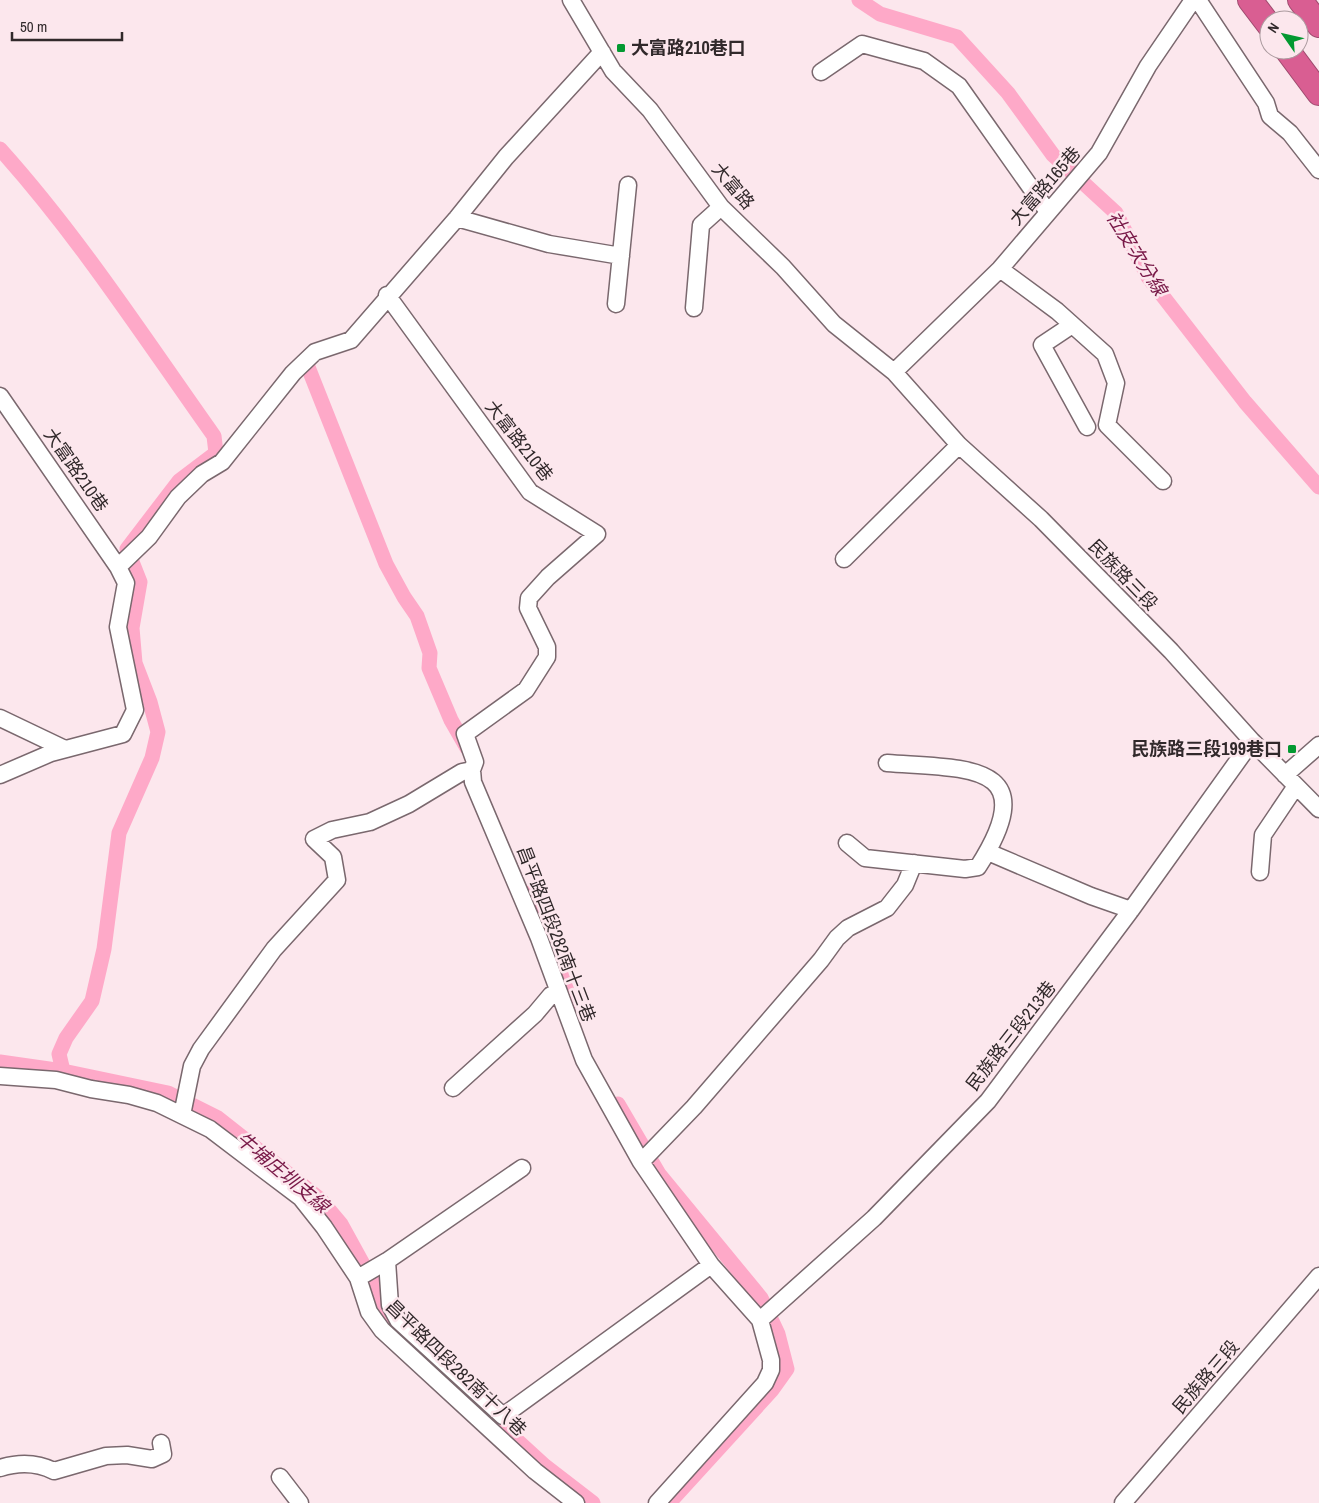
<svg xmlns="http://www.w3.org/2000/svg" width="1319" height="1503" viewBox="0 0 1319 1503" font-family="'Archivo Narrow','Noto Sans TC',sans-serif">
	<style>
		.lines { fill: none; stroke-linecap: round; stroke-linejoin: round }
		.canal { stroke: #fea9c8; stroke-width: 15 }
		.minor-casing { stroke: #7a686e; stroke-width: 19 }
		.highway-casing { stroke: #9e4b6e; stroke-width: 26 }
		.minor { stroke: #fff; stroke-width: 16 }
		.highway { stroke: #d95e92; stroke-width: 24 }
		.poi-dot { fill: #039931; stroke: #fce7ed; stroke-width: 2 }
		.labels { text-anchor: middle; stroke-width: 5; stroke-linejoin: round; paint-order: stroke }
		.poi-label { font-size: 18px; font-weight: bold; fill: #31292b; stroke: #fce7ed; text-anchor: start }
		.street-label { font-size: 18px; fill: #31292b; stroke: #fce7ed }
		.water-label { font-size: 19px; font-style: italic; fill: #781847; stroke: #fce7ed }
	</style>
	<rect width="100%" height="100%" fill="#fce7ed"/>
	<g class="lines">
		<path class="canal" d="M859,0L880,14L957,37L1008,93L1053,155L1116,213L1148,277L1245,402L1319,487
			M0,149C80,238 145,339 214,436L216,453L179,481L127,549L140,582L132,628L135,663L150,702L158,732L152,758L119,833L104,949L92,1001L66,1038L59,1054L63,1071
			M308,367L386,564L404,597L417,616L430,653L429,668L451,720L467,748
			M528,893L546,933L571,1002
			M0,1062L63,1071L168,1093L218,1118L320,1199L341,1224L375,1286L379,1310L394,1328L545,1466L593,1503
			M618,1104L659,1174L761,1298L778,1334L787,1369L772,1390L669,1503"/>
		<defs>
			<path id="minor" d="M571,0L613,71L650,110L721,207L783,267L834,324L894,372L959,445L1041,519L1171,651L1252,741L1319,809
				M1198,0L1266,103L1270,116L1290,133L1319,170
				M821,72L862,44L924,61L959,86L1048,212
				M457,218L549,244L621,256
				M1000,269L1057,311L1105,354L1116,383L1107,425L1163,481
				M387,295L530,492L597,534L548,577L529,598L528,608L547,647V657L526,690L465,734L475,762L472,770L473,782L539,938L584,1060L641,1162L711,1265L760,1320L771,1360V1370L765,1383L657,1503
				M616,304L628,185
				M694,308L701,225L721,207
				M1072,325L1042,345L1087,427
				M894,372L1000,269L1099,153L1148,66L1193,0
				M0,396L118,567L126,583L118,627L135,710L123,734L51,753L0,775
				M844,559L959,445
				M118,567L149,537L178,497L202,474L222,462L293,373L315,352L351,340L457,218L506,157L602,52
				M0,718L65,749
				M1285,775L1319,745
				M847,843L865,858L965,869L978,867C1045,762 967,769 887,763
				M988,852L1091,896L1131,910
				M1260,872L1263,835L1296,786
				M0,1076L56,1080L91,1089L129,1095L157,1103L210,1129L301,1198L324,1227L358,1278L369,1312L382,1330L535,1471L576,1503
				M453,1088L535,1014L551,995L558,992
				M182,1115L192,1066L201,1049L274,949L337,880L333,857L314,839L332,830L370,822L409,804L462,772L472,770
				M641,1162L694,1107L821,960L837,938L848,928L887,908L905,885L914,863
				M522,1168L387,1261L390,1305L398,1320L503,1416L711,1265
				M358,1278L387,1261
				M760,1320L874,1218L988,1101L1131,910L1252,741
				M0,1468C19,1462 36,1462 54,1471L106,1456L127,1455L152,1459L163,1454L161,1443
				M280,1477L300,1503
				M1123,1503L1319,1276"/>
			<path id="highway" d="M1250,0L1269,25
				M1300,0L1319,25
				M1287,50L1319,93"/>
		</defs>
		<use href="#minor" class="minor-casing"/>
		<use href="#highway" class="highway-casing"/>
		<use href="#minor" class="minor"/>
		<use href="#highway" class="highway"/>
	</g>
	<g class="poi-dot">
		<rect x="616" y="43" width="10" height="10" rx="2.5"/>
		<rect x="1287" y="744" width="10" height="10" rx="2.5"/>
	</g>
	<g class="labels">
		<g class="poi-label">
			<text x="631" y="54">大富路210巷口</text>
			<text x="1282" y="755" text-anchor="end">民族路三段199巷口</text>
		</g>
		<g class="street-label">
			<text transform="translate(733 186) rotate(50)" y="6">大富路</text>
			<text transform="translate(1045 186) rotate(-49)" y="6">大富路165巷</text>
			<text transform="translate(519 441) rotate(52)" y="6">大富路210巷</text>
			<text transform="translate(76 470) rotate(55)" y="6">大富路210巷</text>
			<text transform="translate(1123 575) rotate(46)" y="6">民族路三段</text>
			<text transform="translate(556 934) rotate(69)" y="6">昌平路四段282南十三巷</text>
			<text transform="translate(1011 1036) rotate(-52)" y="6">民族路三段213巷</text>
			<text transform="translate(456 1368) rotate(44)" y="6">昌平路四段282南十八巷</text>
			<text transform="translate(1206 1377) rotate(-49)" y="6">民族路三段</text>
		</g>
		<g class="water-label">
			<text transform="translate(1137 253) rotate(58)" y="7">社皮次分線</text>
			<text transform="translate(283 1172) rotate(40)" y="7">牛埔庄圳支線</text>
		</g>
	</g>
	<g transform="translate(1284 35) rotate(304)"><circle r="24" fill="#fce7ed" stroke="#ab9b9f"/>
	<path d="M0-4L9 19L0 12L-9 19Z" fill="#039931"/>
	<text y="-8" font-size="14" font-weight="bold" text-anchor="middle" fill="#31292b">N</text>
	</g>
	<path d="M12 32v8h110v-8" fill="none" stroke="#31292b" stroke-width="2.5"/>
	<text x="20" y="32" font-size="15" fill="#31292b" stroke="#fce7ed" stroke-width="4" paint-order="stroke">50 m</text>
</svg>
